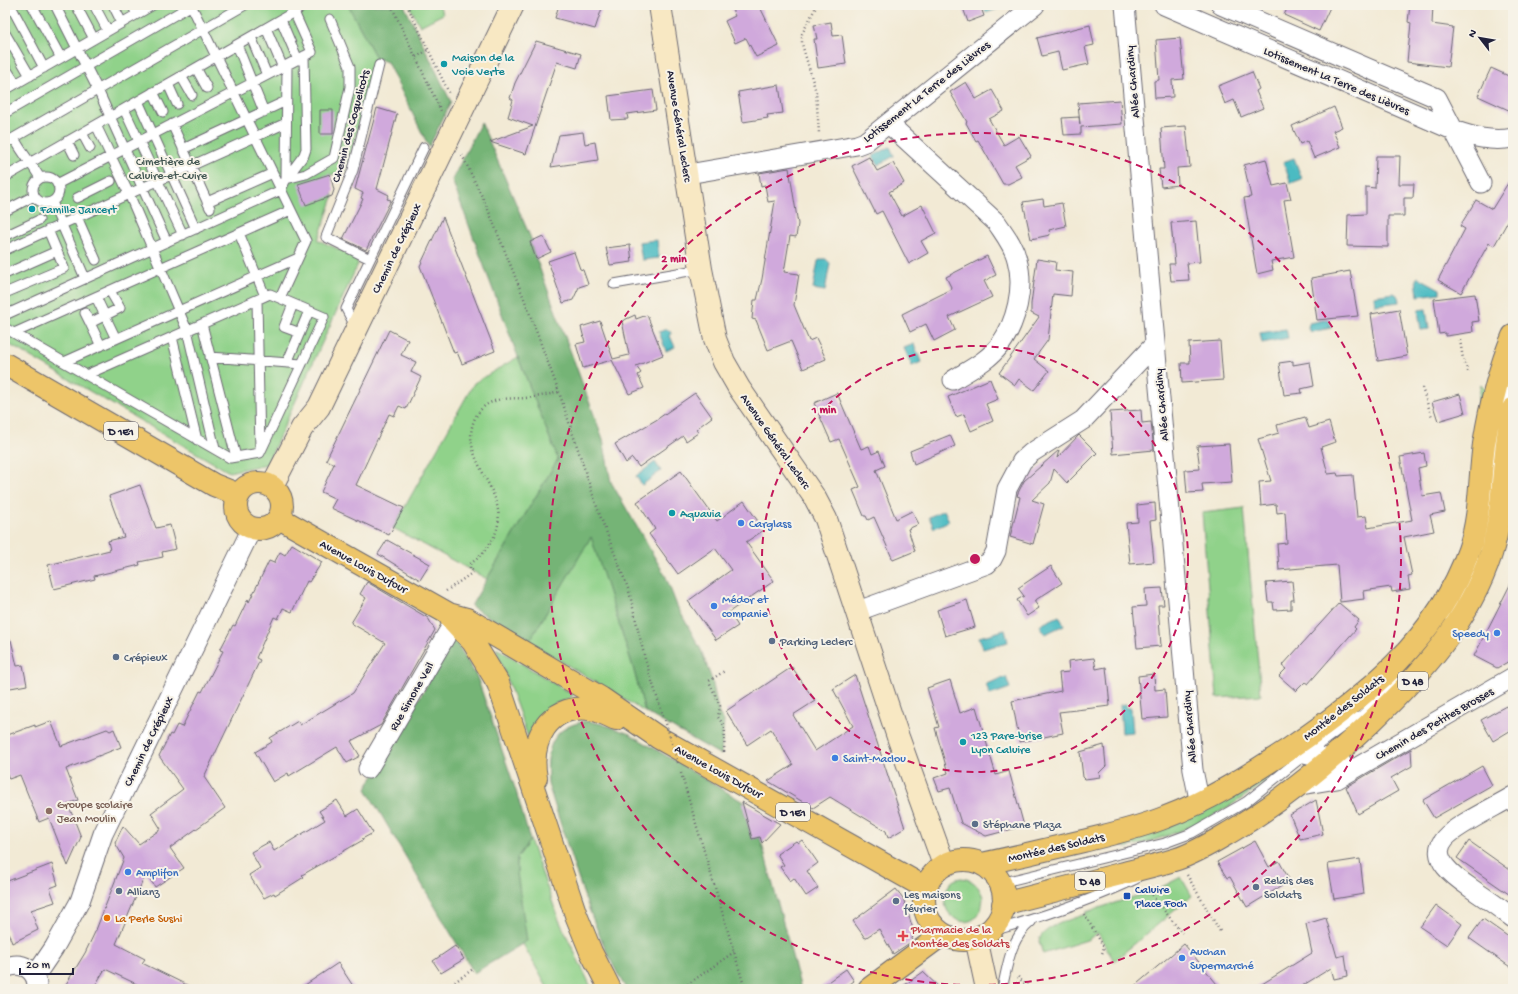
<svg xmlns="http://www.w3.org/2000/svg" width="1518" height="994" viewBox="0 0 1518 994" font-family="'Gochi Hand',sans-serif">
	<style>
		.green { fill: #90d28a; stroke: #597a62 }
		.forest { fill: #74b476; stroke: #4b6b58 }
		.water { fill: #4cbbc2; stroke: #376e7e }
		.building { fill: #d0a9dc }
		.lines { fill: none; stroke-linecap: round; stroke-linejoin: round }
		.lane-casing { stroke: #6b6871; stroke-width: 11 }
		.street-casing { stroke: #6b6871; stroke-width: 21 }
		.secondary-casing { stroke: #6b6871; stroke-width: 24 }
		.primary-casing { stroke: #6b6871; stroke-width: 24 }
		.path { stroke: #6b6871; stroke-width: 2.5; stroke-dasharray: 1 3; stroke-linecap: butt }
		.lane { stroke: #fff; stroke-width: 9 }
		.street { stroke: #fff; stroke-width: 19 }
		.secondary { stroke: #f8e8c3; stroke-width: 22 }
		.primary { stroke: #edc569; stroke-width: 22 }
		.path-bridge { stroke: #6b6871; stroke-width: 2.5; stroke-dasharray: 1 3; stroke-linecap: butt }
		.ring { fill: none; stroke: #c2185b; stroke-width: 2; stroke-dasharray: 7 5 }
		.culture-dot { fill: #0f9aa8; stroke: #f7f3e8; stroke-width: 1.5 }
		.shop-dot { fill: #3f7fe0; stroke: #f7f3e8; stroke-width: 1.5 }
		.service-dot { fill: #5c6f8a; stroke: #f7f3e8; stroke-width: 1.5 }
		.education-dot { fill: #8d6e63; stroke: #f7f3e8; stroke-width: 1.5 }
		.transit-dot { fill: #1a4fb4; stroke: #f7f3e8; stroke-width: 1.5 }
		.food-dot { fill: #e8710a; stroke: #f7f3e8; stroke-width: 1.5 }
		.health-dot { fill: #e0444e; stroke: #f7f3e8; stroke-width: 1.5 }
		.labels { text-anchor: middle; stroke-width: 4; stroke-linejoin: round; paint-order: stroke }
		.shield { fill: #f7f3e8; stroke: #62616f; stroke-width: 1 }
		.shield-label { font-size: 11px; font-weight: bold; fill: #22223b }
		.culture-label { font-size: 12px; fill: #0d838f; stroke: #f7f3e8; text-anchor: start }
		.street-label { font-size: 12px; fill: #22223b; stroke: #f7f3e8 }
		.park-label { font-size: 12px; fill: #435753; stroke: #f7f3e8 }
		.shop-label { font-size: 12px; fill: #366cbe; stroke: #f7f3e8; text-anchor: start }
		.service-label { font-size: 12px; fill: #4e5e75; stroke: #f7f3e8; text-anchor: start }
		.education-label { font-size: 12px; fill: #785e54; stroke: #f7f3e8; text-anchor: start }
		.transit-label { font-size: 12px; fill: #164399; stroke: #f7f3e8; text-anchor: start }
		.food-label { font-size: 12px; fill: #c56008; stroke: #f7f3e8; text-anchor: start }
		.health-label { font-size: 12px; fill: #be3a42; stroke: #f7f3e8; text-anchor: start }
		.centre { fill: #c2185b; stroke: #f7f3e8; stroke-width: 2 }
		.ring-label { font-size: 12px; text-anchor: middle; font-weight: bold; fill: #c2185b; stroke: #f7f3e8; stroke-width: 4; stroke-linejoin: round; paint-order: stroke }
	</style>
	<rect width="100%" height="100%" fill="#f7f3e8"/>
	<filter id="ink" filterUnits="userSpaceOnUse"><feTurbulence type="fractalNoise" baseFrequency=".025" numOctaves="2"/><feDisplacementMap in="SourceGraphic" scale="8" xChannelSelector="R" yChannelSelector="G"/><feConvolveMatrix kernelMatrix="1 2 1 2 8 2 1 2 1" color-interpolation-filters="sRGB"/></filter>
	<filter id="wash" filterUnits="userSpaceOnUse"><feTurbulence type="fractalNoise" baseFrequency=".012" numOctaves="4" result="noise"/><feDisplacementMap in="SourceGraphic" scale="16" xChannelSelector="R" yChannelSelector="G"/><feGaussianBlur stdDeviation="0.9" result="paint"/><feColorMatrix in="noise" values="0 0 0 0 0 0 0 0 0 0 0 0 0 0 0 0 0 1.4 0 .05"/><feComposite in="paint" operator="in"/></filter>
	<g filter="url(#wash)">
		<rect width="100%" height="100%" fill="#f2ead5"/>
		<path class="green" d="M5,5H348L376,58L354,144L345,172L330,175L333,197L318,240L356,257L358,264L267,464L229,472L5,342Z
			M409,5H439L443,14L420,26Z
			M518,357L558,459L487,579L393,528L474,383Z
			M1481,384L1486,389L1475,442L1477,406Z
			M1244,508L1261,695L1217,698L1202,513Z
			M591,536L633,667L645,712L529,642Z
			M496,649H498L573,695C570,700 562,701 557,703C541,711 535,722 528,737Z
			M1269,775L1270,779C1222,814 1184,834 1125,848L1123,841Z
			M530,840L559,920L592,989H548L523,944L526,941L517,873V858Z
			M1181,877L1192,896L1114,961L1098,933L1087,940L1043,954L1039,941C1042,926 1073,919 1086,914V912L1156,890Z
			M961,878C973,879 979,886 983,897C981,940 934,920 947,889C950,882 954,879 961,878Z"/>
		<path class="forest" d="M348,5H404L451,102L429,147L387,62L376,58Z
			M481,122L532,241L530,242L603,439L611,482L666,577L677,606L701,650L712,680L719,714L724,721L721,755L645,712L633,667L591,537L529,642L471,606L558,459L518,357L452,180Z
			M454,639L477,677L516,791L530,840L517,858V873L527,941L474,973L366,789Z
			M587,721L602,724L630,734L745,803L744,811L752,839L760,837L801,989H626C590,927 570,852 548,784C546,750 549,727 587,721Z"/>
		<path class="water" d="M984,5H1006V6L986,13Z
			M890,147L894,156L878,165L873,156Z
			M1294,158L1302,179L1291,183L1283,162Z
			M657,240L659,258L642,260L639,242Z
			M822,259H826L830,263L825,291L813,289L818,261Z
			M1418,277L1440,289V293L1418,296L1416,279Z
			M1394,293L1398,296L1399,302L1375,305L1374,296Z
			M1426,309L1429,329L1421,330L1418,310Z
			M1329,319L1331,328L1311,332L1308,328L1309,323Z
			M667,329L672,333L670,336L675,347L666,351L659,332Z
			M1286,329L1288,338L1262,343L1260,333Z
			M914,344L921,362L912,366L904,348Z
			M655,462L661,471L642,485L636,476Z
			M944,510L949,521L934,528L929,517Z
			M1059,616L1064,625L1045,634L1040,625Z
			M1005,630L1008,642L983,649L979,637Z
			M1006,677L1010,688L990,695L986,684Z
			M1126,704V708H1131L1133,732L1122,733L1120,705Z"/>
		<g id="blocks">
			<path class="building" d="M559,5H603L595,29L555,18Z
				M730,5H759L779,46L756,57L746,38L735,43L725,21L735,16Z
				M962,5H980L984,16L968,22Z
				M1289,5H1331L1319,31L1284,15Z
				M1410,5H1433L1432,24L1453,27L1448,67L1407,62L1411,23L1408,22Z
				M831,22L833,36L842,35L846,64L818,68L814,39H817L814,25Z
				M1090,25L1094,45L1085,47L1089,64L1062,70L1058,52L1042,56L1037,38Z
				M1180,38L1184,79L1172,80L1173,97L1155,98L1154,81L1159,80L1156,40Z
				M536,41L581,54L577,68L557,62L526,154L490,142L533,126L508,117L513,100L510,98L515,83Z
				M1491,68L1513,78V112L1478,96Z
				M1252,72L1259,89L1256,91L1263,108L1241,117L1234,100L1225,104L1218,86Z
				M966,82L976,99L992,90L1004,111L989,119L1004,145L1019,136L1031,156L1015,165L1022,177L1008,184H1003L978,140L976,141L966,123L967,122L950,92Z
				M779,85L783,113L767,115L768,118L743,122L738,92Z
				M653,90L656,110L627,114L628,119L611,120L608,96Z
				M1120,100L1122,124L1081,127V134L1064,135L1062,118L1079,117L1080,125L1078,103Z
				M1334,107L1342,127L1333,131L1340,147L1314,158L1307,141L1300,144L1292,126Z
				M377,108L397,114L377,189L389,195L387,199L391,200L366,250L343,239L363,199L361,198L363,193L355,189Z
				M320,110H333V134H320Z
				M1186,126L1190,167L1177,168L1178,185L1161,187L1159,169H1164L1161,128Z
				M583,132L585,144L595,142L598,160L551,167L559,135Z
				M1376,156H1400L1399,184H1414L1413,198H1404V216H1388V247L1347,246L1348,215L1366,214V187L1375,188Z
				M869,157L877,171L893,163L904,183L889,192L902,216L922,205L936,233L921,241L928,253L909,264L882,211L876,214L852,166Z
				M1266,159L1273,186L1287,183L1291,199L1284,200L1294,257L1271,261L1273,270L1257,274L1244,198L1251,197L1244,165Z
				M789,168L798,224L796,237L790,236L784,272L799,274L794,305L809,341L816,338L826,359L803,369L791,341L768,350L756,320L752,319L754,300H757L762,279L775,201L768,202L765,185L761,186L759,173Z
				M330,174L334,190L332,196L306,205L298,184Z
				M1513,175V212L1494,246L1489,243L1461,293L1438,280L1465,229L1460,226L1476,200L1492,209Z
				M1043,199L1044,206L1062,203L1066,226L1049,230L1050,235L1031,239L1023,202Z
				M443,217L495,351L462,364L457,352L454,353L420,266Z
				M1196,221L1200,262L1187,263L1189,280L1171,281L1169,264H1175L1171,223Z
				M543,236L551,252L536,259L530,242Z
				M630,245L632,262L610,265L606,248Z
				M574,252L580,269L583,270L588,284L579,287L573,300L563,303L548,261Z
				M987,256L996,275L984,281L992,297L949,317L955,330L934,341L926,324L910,332L902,314L952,289L946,277Z
				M1037,259L1056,262L1055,270L1073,272L1071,296L1053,294L1048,340L1034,359L1049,371L1034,390L1019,379L1015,385L999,373L1039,317L1031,313V304Z
				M1350,271L1358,316L1317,320L1311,278Z
				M1475,294L1479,321L1472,322L1473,332L1446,336V333L1439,334L1434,299Z
				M1399,309L1407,356L1378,361L1371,314Z
				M635,315L636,319L647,315L663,355L636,366L641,373L638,375L644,388L629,394L612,360L583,368L576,344L585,342L581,327L600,321L613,359L629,355L622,321Z
				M389,330L408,340L401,355L416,362L411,372L421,377L406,409L399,406L394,416L389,414L356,485L404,508L389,535L331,508L336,499L321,492L334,464L326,460Z
				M1220,341L1223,380L1182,383L1181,363H1190L1189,343Z
				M1293,361V365L1310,362L1314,386L1301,389L1302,393L1284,395L1279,363Z
				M990,379L998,399L986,404L993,421L971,431L964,414L956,417L948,397Z
				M695,393L712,417L696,429L698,433L686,441L683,436L639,467L632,458L626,463L615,444L656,420Z
				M837,393L861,449L869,446L872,454L879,451L885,466L876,470L896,519L912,511L919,524L908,529L915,551L893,560L874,517L868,520L866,516H864L853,490L860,487L839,439L831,442L814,403Z
				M1460,394L1465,413L1438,421L1432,402Z
				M1141,410L1142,423L1151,422L1154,450L1113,454L1110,412Z
				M1305,417L1309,428L1329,422L1335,442L1321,447L1328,474L1337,473L1338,476L1353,475L1357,517L1366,516L1368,528L1412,520L1400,457L1424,453L1426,466L1418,468L1422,496L1441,493L1445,512L1430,515L1434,531L1404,537L1412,575L1408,576L1410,589L1392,592L1391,587L1363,591L1364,599L1340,602L1337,565L1279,570L1277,544L1287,543L1285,512L1277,513L1276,504L1261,506L1259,482L1271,481L1258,439L1279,433L1277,425Z
				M950,435L955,446L914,464L910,451Z
				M1079,435L1097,453L1067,483L1054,469L1050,483L1032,500L1044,504L1033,544L1010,537L1020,497L1017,496L1018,493L1024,481L1059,450L1057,458Z
				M1229,444L1232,482L1202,484L1203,492L1187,493L1185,470L1200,469L1197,446Z
				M681,471L717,521L744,501L764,530L746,542L774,581L729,612L738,626L716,640L688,601L731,570L715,548L678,574L649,534L655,529L637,502Z
				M140,485L156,528L170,525L176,549L162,552L163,557L139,562L140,565L94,576L95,579L54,589L48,565L110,550L108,541L124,537L109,496Z
				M1155,503L1156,520L1150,521L1154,562L1130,564L1126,523L1138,522L1137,505Z
				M387,540L430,564L420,580L378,554Z
				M292,544L322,562L309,582L307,581L292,612L283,608L278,619L274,617L256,658L260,660L204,777L225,808L170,848L184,868L155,887L146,873L116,944L145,959L142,963L195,989H147L105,969L93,989H63L85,953L96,930L124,858L115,843L123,826L139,844L161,829L151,813L183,789L159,756L170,734L172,735L177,725L182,727L200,691L202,692L223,651L220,650L233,625L235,626L248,599L249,602L269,561L274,563L280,552L285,555Z
				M1051,566L1062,583L1034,601L1039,608L1027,616L1017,600L1024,596L1018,588Z
				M1513,579V659L1497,668L1474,656Z
				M1292,581L1294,600H1291V609L1274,610L1273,602H1268L1266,583Z
				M367,582L428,618L435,630L381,725L351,741L360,756L347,763L337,747L289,776L288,773L273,782L255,752L272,742L270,738L298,721L300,725L353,693L385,643L351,623L366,598L360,594Z
				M1162,588L1164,605H1158L1161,646L1137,648L1133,607L1146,606L1145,589Z
				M967,600L975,627L945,636L937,610Z
				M1339,603L1359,620L1354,627L1356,629L1308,684L1305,682L1296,691L1279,676L1286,669L1282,666Z
				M5,640H11L17,666L23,665L27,685L5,689Z
				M1094,658L1096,669L1106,667L1110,706L1059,712L1063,733L1020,742L1012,701L1061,691L1059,673L1069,672L1068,661Z
				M792,667L815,701L793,715L815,751L853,726L833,689L855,675L905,828L888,838L886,831L830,797L813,808L768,781L793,765L771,729L747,745L726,711Z
				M1154,674L1155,690L1165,689L1167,717L1142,719L1138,676Z
				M950,680L960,713L976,707L996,775L1009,771L1024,826L986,836L961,823L950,788L939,791L934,778L948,773L935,728L939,727L927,688Z
				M1506,706L1513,717V729L1493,741L1481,720Z
				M51,721L61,746L107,729L110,731L114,729L121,747L66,769L78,800L68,804L81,837L68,866L49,818L39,822L20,775L9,779L5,769V736L35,725V727Z
				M1104,745L1106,766L1099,773L1100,777L1085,779L1083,777L1080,752Z
				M1411,749L1412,766L1391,778L1398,791L1358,814L1346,787Z
				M1482,766L1492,785L1434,818L1423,800Z
				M337,800L347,816L358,809L373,833L362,839L363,840L302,875L304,877L275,895L274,893L264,898L249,875L260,868L251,852L269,842L274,851L325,820L319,811Z
				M1316,800L1323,834L1300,839L1290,815Z
				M742,802L780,824L762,843L760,837L752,839Z
				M802,840L818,863L807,871L818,888L806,896L794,878L790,881L780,867L784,865L777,854L796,841L798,843Z
				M1255,841L1269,867L1279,861L1290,881L1247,907L1230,877L1227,878L1217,862Z
				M1469,841L1513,872V897L1457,858Z
				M1360,859L1364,894L1334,899L1328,864Z
				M52,864L58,885L50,888L55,902L31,910L38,930L12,943L5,924V882Z
				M896,889L903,898L914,932L911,942L893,954L879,929L865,938L853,921Z
				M1436,905L1462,924L1447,945L1420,927Z
				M1326,918L1337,957L1345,955L1348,976L1334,979L1331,968L1297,989H1254L1312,953L1306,924Z
				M1483,919L1513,940V969L1469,938Z
				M1184,944L1221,989H1131Z
				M455,946L464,959L441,973L433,961Z
				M338,963L355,989H299Z
				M846,969L854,981L843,989H818Z
				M923,972L941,989H899Z"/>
		</g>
	</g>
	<g filter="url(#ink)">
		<use href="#blocks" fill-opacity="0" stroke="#6b6871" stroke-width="1"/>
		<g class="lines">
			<defs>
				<path id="lane" d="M32,5L61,58
					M55,5L98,90L167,242
					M76,5L94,39
					M94,5L108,31
					M113,5L122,23
					M132,5L137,14
					M191,5L306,241L280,298
					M12,8L44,68
					M281,20L298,60
					M266,28L283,68
					M5,33L30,76
					M251,37L267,75
					M237,45L264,112
					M5,67L16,84
					M196,68L207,88
					M181,76L192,95
					M168,84L177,104
					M5,90L153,5
					M153,92L163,112
					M138,101L196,229
					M124,109L183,235
					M5,113L192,5
					M172,124L210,208
					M96,125L129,194L187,330L215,449
					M82,133L90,148
					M14,138C22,153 32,164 40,178
					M67,141L74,155
					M5,143L245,5
					M183,149L286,101
					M33 190a13 13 0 1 1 26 0a13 13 0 1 1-26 0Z
					M5,177L294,12
					M286,179L306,174L334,158L350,87V67L330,19
					M286,179L304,155L306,149L304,56
					M57,184L312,52L294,12L305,5
					M77,198L111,181
					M52,202L85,278
					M207,202L273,173
					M5,211L34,196
					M77,217L96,260
					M239,233L265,296
					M5,236L39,220
					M5,250L286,123
					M370,259L326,237L353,170L379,65
					M5,274L57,251
					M614,284L701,269
					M5,293L64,268L48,230
					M96,297L116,339
					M257,300L260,450
					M293,304L284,327L300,333
					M85,313L90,323
					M5,315L281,190L286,179L287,65
					M202,324L236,457
					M5,328L230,458L260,453
					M356,328L346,309L424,147
					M14,333L291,210
					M172,337L197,440
					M101,346L90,323L120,308L110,291
					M210,357L302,364
					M64,362L298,258
					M287,363L309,311
					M86,375L270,294L324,317L260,453
					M1482,546L1490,506L1495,443L1513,367
					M1449,616L1476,562
					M1352,725L1396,682
					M1000,883L1165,843L1192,833L1246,802L1306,754L1356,717
					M985,933C1036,919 1088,902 1136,879
					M1002,989C1008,964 1010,939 1031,922"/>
				<path id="street" d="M1125,5L1193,770L1200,804
					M1164,5L1453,130C1473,137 1491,142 1513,138
					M1221,5L1437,98L1481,183
					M889,124L997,223C1005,235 1014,246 1017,260C1025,288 1016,323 1000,345C988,361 969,370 953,380
					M688,174L857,145L865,142L1035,5
					M858,611L987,564L992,559L996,551L1007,489L1022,461L1031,453L1083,420L1155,344
					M1288,749L1341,762
					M368,769L454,622
					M1301,785L1337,779L1513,677
					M1513,796C1497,806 1456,825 1445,838C1425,861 1463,882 1478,893C1490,901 1501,909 1513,918
					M5,968C22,960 38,970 37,989
					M35,976L54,948L80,901L103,834L252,528"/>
				<path id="secondary" d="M660,5L701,269L715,339L724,362L739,388L815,498L826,519L898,737L944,865
					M272,486L302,428L319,407L513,5
					M976,938L987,989"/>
				<path id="primary" d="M5,364L214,485L239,495
					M236 506a23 23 0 1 1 46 0a23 23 0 1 1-46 0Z
					M279,518L449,614L467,619L601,698L659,738L926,888
					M450,617L473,642L498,683L576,915L591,952L610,989
					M536,778C529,741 548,704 590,709C599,710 608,716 616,719
					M924 900a40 40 0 1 1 80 0a40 40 0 1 1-80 0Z
					M982,864C1015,857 1049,849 1083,841C1111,834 1139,828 1166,817C1211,800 1249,775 1289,749C1364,698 1438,639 1469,550C1481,516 1479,479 1484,444C1490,407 1499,369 1513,336
					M1003,904C1042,894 1081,884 1120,874C1139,869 1158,865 1177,859C1196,853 1215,841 1232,831C1283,801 1327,764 1370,723C1420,675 1469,622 1491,554C1506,507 1501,457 1513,409
					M869,989L943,934"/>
			</defs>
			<use href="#lane" class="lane-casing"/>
			<use href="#street" class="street-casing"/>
			<use href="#secondary" class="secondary-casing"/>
			<use href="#primary" class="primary-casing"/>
			<path class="path" d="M391,5L441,111
				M407,5L449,93
				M817,5L802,34V44L816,92L819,133
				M416,57L428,50
				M462,155L487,207L525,301L559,392L599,513L629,591L645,659L663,716
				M1460,340L1463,359L1469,374
				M1422,388L1432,417
				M446,591L472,573L474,571L470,569V564C479,558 485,551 491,542C520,496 455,463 475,418C479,411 484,405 492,402C503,397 514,399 525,398C537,397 547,395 559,392
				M724,752L725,727L718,717L720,706L709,681L726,670
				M681,773L745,989
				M1187,875L1221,933
				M1147,889L1182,933
				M1084,914L1104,947L1102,954
				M1018,977L1030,989
				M445,989L473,969
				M681,989L734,952"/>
			<use href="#lane" class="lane"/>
			<use href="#street" class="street"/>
			<use href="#secondary" class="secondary"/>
			<use href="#primary" class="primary"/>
			<path class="path-bridge" d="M665,720L678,763"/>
		</g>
	</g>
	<g class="ring">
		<circle cx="975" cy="559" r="213"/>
		<circle cx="975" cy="559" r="426"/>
	</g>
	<g class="culture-dot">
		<circle cx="444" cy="64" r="4"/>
		<circle cx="32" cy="209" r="4"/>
		<circle cx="672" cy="513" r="4"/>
		<circle cx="963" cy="742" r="4"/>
	</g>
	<g class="shop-dot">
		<circle cx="741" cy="523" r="4"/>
		<circle cx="714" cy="606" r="4"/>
		<circle cx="1497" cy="633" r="4"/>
		<circle cx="835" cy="758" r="4"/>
		<circle cx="128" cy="872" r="4"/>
		<circle cx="1182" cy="958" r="4"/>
	</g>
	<g class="service-dot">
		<circle cx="772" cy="641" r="4"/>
		<circle cx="116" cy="657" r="4"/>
		<circle cx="975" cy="824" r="4"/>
		<circle cx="1256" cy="887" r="4"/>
		<circle cx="119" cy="891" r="4"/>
		<circle cx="896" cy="901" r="4"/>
	</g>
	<circle class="education-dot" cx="49" cy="811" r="4"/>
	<rect class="transit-dot" x="1123" y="892" width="8" height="8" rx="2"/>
	<circle class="food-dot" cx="107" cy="918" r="4"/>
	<path class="health-dot" d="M901 930h4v4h4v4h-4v4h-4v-4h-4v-4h4z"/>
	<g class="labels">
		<g class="shield">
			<rect x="104" y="422" width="34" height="18" rx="3"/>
			<rect x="1398" y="672" width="30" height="18" rx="3"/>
			<rect x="776" y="803" width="34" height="18" rx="3"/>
			<rect x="1075" y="872" width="30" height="18" rx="3"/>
		</g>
		<g class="shield-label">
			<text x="121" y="435">D 1E1</text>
			<text x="1413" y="685">D 48</text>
			<text x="793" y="816">D 1E1</text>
			<text x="1090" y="885">D 48</text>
		</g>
		<g class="culture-label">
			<text x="452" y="61">Maison de la<tspan x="452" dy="14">Voie Verte</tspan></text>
			<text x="40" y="213">Famille Jancert</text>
			<text x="680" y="517">Aquavia</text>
			<text x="971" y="739">123 Pare-brise<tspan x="971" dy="14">Lyon Caluire</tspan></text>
		</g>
		<g class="street-label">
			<text transform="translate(1337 80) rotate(23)" y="4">Lotissement La Terre des Lièvres</text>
			<text transform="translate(1132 82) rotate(-95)" y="4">Allée Chardiny</text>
			<text transform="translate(926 91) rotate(-38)" y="4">Lotissement La Terre des Lièvres</text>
			<text transform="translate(350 126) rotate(-75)" y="4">Chemin des Coquelicots</text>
			<text transform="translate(680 126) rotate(81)" y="4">Avenue Général Leclerc</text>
			<text transform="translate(396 248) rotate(-64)" y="4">Chemin de Crépieux</text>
			<text transform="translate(1161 405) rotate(-95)" y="4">Allée Chardiny</text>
			<text transform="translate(776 441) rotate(55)" y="4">Avenue Général Leclerc</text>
			<text transform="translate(364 566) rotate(29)" y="4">Avenue Louis Dufour</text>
			<text transform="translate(411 696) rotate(-60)" y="4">Rue Simone Veil</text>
			<text transform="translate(1343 707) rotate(-38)" y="4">Montée des Soldats</text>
			<text transform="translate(1434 723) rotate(-30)" y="4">Chemin des Petites Brosses</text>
			<text transform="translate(1189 727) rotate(-95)" y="4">Allée Chardiny</text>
			<text transform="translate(148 741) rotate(-64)" y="4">Chemin de Crépieux</text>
			<text transform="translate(719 771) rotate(29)" y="4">Avenue Louis Dufour</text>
			<text transform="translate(1056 847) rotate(-13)" y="4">Montée des Soldats</text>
		</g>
		<g class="park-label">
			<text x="168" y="165">Cimetière de<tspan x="168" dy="14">Caluire-et-Cuire</tspan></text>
		</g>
		<g class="shop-label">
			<text x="749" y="527">Carglass</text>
			<text x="722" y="603">Médor et<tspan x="722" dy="14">companie</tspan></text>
			<text x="1489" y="637" text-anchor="end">Speedy</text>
			<text x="843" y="762">Saint-Maclou</text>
			<text x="136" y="876">Amplifon</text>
			<text x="1190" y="955">Auchan<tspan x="1190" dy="14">Supermarché</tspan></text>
		</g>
		<g class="service-label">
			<text x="780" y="645">Parking Leclerc</text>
			<text x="124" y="661">Crépieux</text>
			<text x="983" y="828">Stéphane Plaza</text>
			<text x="1264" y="884">Relais des<tspan x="1264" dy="14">Soldats</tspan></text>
			<text x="127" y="895">Allianz</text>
			<text x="904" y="898">Les maisons<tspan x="904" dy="14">février</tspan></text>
		</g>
		<g class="education-label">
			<text x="57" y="808">Groupe scolaire<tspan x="57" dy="14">Jean Moulin</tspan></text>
		</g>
		<g class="transit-label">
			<text x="1135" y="893">Caluire<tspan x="1135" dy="14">Place Foch</tspan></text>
		</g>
		<g class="food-label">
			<text x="115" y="922">La Perle Sushi</text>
		</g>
		<g class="health-label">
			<text x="911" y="933">Pharmacie de la<tspan x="911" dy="14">Montée des Soldats</tspan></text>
		</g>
	</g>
	<circle cx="975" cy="559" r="6" class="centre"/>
	<g class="ring-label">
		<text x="674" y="262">2 min</text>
		<text x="824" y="413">1 min</text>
	</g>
	<rect width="1518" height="994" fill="none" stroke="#f7f3e8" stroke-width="20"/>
	<g transform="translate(1480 38) rotate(301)" stroke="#f7f3e8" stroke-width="3" paint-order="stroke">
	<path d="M0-3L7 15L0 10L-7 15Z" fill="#22223b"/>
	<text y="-6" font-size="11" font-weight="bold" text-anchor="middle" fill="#22223b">N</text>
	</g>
	<path d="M20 968v6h53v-6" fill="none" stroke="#22223b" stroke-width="2"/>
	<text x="26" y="968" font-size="12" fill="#22223b" stroke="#f7f3e8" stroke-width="3" paint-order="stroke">20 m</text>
</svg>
